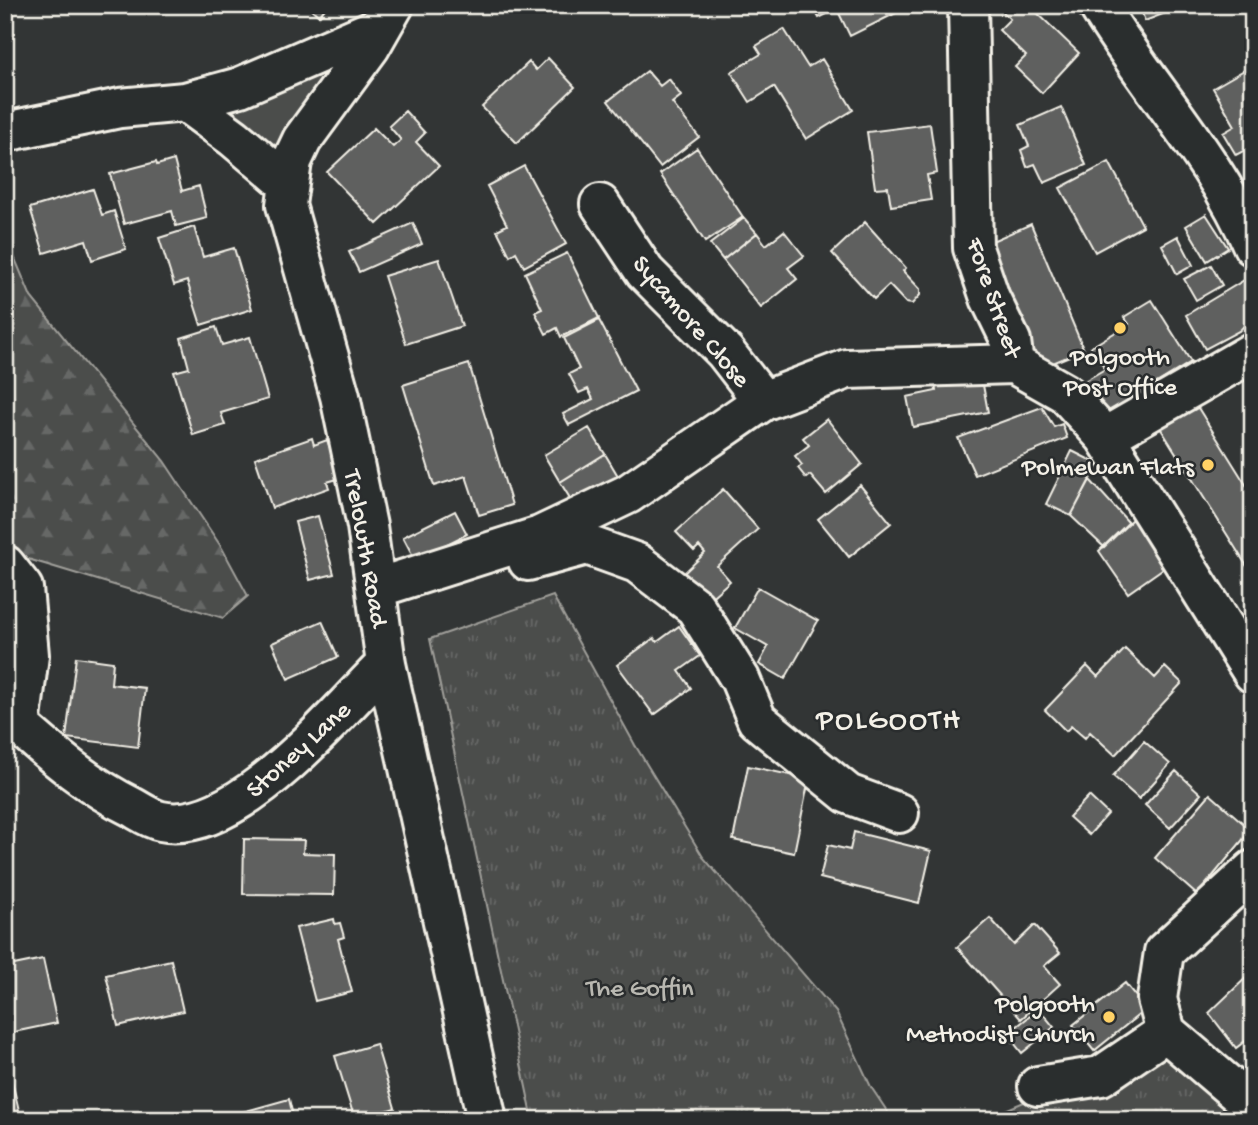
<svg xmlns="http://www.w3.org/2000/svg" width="1258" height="1125" viewBox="0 0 1258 1125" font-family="'Gochi Hand',sans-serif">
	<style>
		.grass { fill: #4b4d4c; stroke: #a09f9a; stroke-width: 2 }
		.forest { fill: url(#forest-firs); stroke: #a09f9a; stroke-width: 2 }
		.park { fill: url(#park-tufts); stroke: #a09f9a; stroke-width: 2 }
		.building { fill: #5f605f; stroke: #f4f1e8; stroke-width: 2 }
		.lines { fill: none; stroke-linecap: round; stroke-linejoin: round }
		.minor-casing { stroke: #f4f1e8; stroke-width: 44 }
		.minor { stroke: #2a2d2e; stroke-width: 38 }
		.poi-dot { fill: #ffd166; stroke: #2a2d2e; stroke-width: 2.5 }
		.labels { text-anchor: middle; stroke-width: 5; stroke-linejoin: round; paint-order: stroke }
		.street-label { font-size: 26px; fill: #f4f1e8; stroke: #2a2d2e }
		.poi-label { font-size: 26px; fill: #f4f1e8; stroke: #2a2d2e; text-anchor: end }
		.park-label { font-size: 26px; fill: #b9b8b1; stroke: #2a2d2e }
		.quarter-label { font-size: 30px; letter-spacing: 2px; fill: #f4f1e8; stroke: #2a2d2e }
	</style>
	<defs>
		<pattern id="forest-firs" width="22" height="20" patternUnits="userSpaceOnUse" patternTransform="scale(1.75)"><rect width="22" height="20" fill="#4b4d4c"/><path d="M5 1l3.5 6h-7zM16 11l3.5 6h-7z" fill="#666766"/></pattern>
		<pattern id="park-tufts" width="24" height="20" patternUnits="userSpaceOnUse" patternTransform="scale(1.75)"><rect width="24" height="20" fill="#4b4d4c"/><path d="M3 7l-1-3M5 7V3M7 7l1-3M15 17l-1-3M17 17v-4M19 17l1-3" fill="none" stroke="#666766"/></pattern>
	</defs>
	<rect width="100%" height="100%" fill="#323535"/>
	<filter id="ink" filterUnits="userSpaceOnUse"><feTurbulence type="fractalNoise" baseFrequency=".0143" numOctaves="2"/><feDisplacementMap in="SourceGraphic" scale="14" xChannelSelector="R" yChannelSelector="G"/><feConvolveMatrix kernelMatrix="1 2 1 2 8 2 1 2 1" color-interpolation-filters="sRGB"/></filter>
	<g filter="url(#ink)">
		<path class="grass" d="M382,26L292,161L199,112Z"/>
		<path class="forest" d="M5,235L31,297L164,461L222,548L248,596L223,618L28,559L5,538Z"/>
		<path class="park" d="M553,596L635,745L703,857L836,1012L871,1087L893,1120H533L430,639Z
			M1166,1041L1234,1113L1235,1120H982Z"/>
		<path class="building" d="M307,5H328L319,16Z
			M812,5H897L900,11L850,36L837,9L819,18Z
			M1008,5H1029L1079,53L1042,93L1015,67L1026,56L999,30L1010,19L1002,11Z
			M1139,5H1186L1145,21Z
			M784,29L808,67L822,59L853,110L806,139L774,87L750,102L731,72L761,54L756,46Z
			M548,58L575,87L517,143L482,107L529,62L536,70Z
			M1253,65V146L1236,155L1223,133L1235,126L1213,88Z
			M647,71L660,86L669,79L681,96L672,103L699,137L660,167L608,101Z
			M1061,107L1086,165L1044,183L1035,164L1027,167L1021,150L1029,146L1020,125Z
			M405,111L425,133L416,142L439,166L377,224L327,172L374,128L393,147L401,140L389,126Z
			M930,124L937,173L927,175L931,200L891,206L888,187L875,188L867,132Z
			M697,148L743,217L705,242L660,174Z
			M174,160L182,191L199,186L207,218L176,226L172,211L124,224L110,174L156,162L157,165Z
			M1109,162L1143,226L1095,252L1060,188Z
			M524,166L566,244L524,267L516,252L510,256L497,230L507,225L487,186Z
			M93,189L102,215L114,211L126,249L92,260L86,240L44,253L30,208Z
			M1206,214L1228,248L1207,261L1186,226Z
			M744,218L757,233L723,260L710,244Z
			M865,222L906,268L903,271L920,289V295L912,304L906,303L889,285L874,299L832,253Z
			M413,223L422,244L359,272L349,252Z
			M1031,224L1084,350L1036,370L983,245Z
			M194,227L203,257L234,248L252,309L201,325L187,281L174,285L159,238Z
			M784,231L804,256L788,268L797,279L761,308L723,260L757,233L766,245Z
			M1178,236L1193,265L1177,274L1162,245Z
			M567,253L599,318L561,337L557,328L546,334L535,312L542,309L525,273Z
			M439,259L462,326L406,344L384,276Z
			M1211,265L1222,285L1196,300L1184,279Z
			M1246,279L1253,301L1248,322L1239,331L1205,349L1186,315Z
			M1152,300L1191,362L1101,417L1081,383L1105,369L1091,347L1129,324L1124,317Z
			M599,320L636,391L569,425L563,414L593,399L588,389L579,393L569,374L579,369L564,338Z
			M216,327L222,345L250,337L268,399L221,413L225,425L193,435L174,372L189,368L181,338Z
			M469,364L512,505L479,515L466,476L434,486L403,385Z
			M981,374L988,412L913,427L907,397L936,391L935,382Z
			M1195,403L1253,496V576L1159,426Z
			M1042,407L1054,427L1062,424L1067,438L975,475L958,438Z
			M827,419L862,464L826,494L810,475L806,478L798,468L802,465L795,456L809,445L803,438Z
			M589,428L605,454L560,482L544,455Z
			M312,438L314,445L327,440L341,478L327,482L329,488L272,508L255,458Z
			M1072,451L1098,464L1071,516L1046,504Z
			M605,454L621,481L576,508L560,482Z
			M1090,480L1129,523L1104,547L1071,516Z
			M860,485L891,523L849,557L818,519Z
			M723,489L758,529L717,566L730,581L706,602L682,575L705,553L699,546L694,551L676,532Z
			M455,511L467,534L415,560L403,537Z
			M318,516L334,574L310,580L295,522Z
			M1132,519L1165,567L1128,593L1099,551Z
			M758,587L818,621L785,679L759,664L768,647L735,628Z
			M322,621L338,657L288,679L272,643Z
			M679,626L700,656L679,671L691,688L654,715L617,665L654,638L657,642Z
			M1125,649L1155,678L1165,667L1182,683L1115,755L1090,732L1085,738L1071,726L1066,731L1045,710L1087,666L1098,677Z
			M76,657L113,662L111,684L145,688L138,747L66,738Z
			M1144,741L1170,764L1139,799L1113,776Z
			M748,766L809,779L794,853L733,840Z
			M1176,771L1201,794L1170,828L1145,805Z
			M1210,794L1251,830L1197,895L1155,858Z
			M1089,796L1108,814L1089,835L1069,817Z
			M854,832L931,851L919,903L820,878L828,845L850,850Z
			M244,839L304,840L303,853L335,854L334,895L243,894Z
			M990,918L1014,945L1035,925L1060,953L1044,966L1060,984L1021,1019L957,947Z
			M334,919L335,924L340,923L344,937L338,939L352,992L315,1001L296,928Z
			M5,950L9,966L43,959L57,1023L9,1033L5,1017Z
			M171,960L183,1011L118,1026L106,975Z
			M1251,973L1253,1035L1236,1048L1209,1013Z
			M1125,983L1146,1009L1094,1051L1073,1025Z
			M1039,1009L1054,1027L1022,1053L1007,1034Z
			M376,1044L395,1108L355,1120L335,1056Z
			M5,1052L21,1119L35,1116V1120H5Z
			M289,1099L294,1120H234L232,1115Z"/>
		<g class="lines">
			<defs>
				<path id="minor" d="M394,5L370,47L302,140L292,161L286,205L340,396L367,526L386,664L487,1120
					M968,5L973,248L990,298L1011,341L1014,364L1065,393L1105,437L1253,673
					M1098,5C1147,86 1216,159 1253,246
					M185,102L240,87L382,26
					M5,132L120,108L185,102L234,138L287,183
					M600,204L645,272L725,352L763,401
					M1105,437L1253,352
					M528,561L587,545L637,563L695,607L740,679L757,720L848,794L899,813
					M5,565L23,588L29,655L20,726
					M377,588L540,536L628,494L763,401L847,369L1014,364
					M20,726C55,757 89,786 132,807C141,812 151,819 161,821C236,837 336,713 386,664
					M1166,1032L1157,999L1164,952L1253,870
					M1166,1032L1242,1097
					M1038,1086L1101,1076L1166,1032"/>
			</defs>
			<use href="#minor" class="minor-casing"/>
			<use href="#minor" class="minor"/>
		</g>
	</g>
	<g class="poi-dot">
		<circle cx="1120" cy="328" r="7"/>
		<circle cx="1208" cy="465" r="7"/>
		<circle cx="1109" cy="1017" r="7"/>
	</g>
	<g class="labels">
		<g class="street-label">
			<text transform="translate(996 297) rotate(71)" y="9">Fore Street</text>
			<text transform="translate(693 320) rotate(49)" y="9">Sycamore Close</text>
			<text transform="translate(368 548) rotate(80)" y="9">Trelowth Road</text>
			<text transform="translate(297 748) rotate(-42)" y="9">Stoney Lane</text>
		</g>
		<g class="poi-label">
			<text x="1120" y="364" text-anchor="middle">Polgooth<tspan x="1120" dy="30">Post Office</tspan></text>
			<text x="1194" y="474">Polmewan Flats</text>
			<text x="1095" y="1011">Polgooth<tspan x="1095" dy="30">Methodist Church</tspan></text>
		</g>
		<g class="park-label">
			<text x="640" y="995">The Goffin</text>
		</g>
		<g class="quarter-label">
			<text x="889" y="728">POLGOOTH</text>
		</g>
	</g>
	<rect width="1258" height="1125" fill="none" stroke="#2a2d2e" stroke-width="28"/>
	<rect x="14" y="14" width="1230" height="1097" fill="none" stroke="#f4f1e8" stroke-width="2.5" filter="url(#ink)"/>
</svg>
